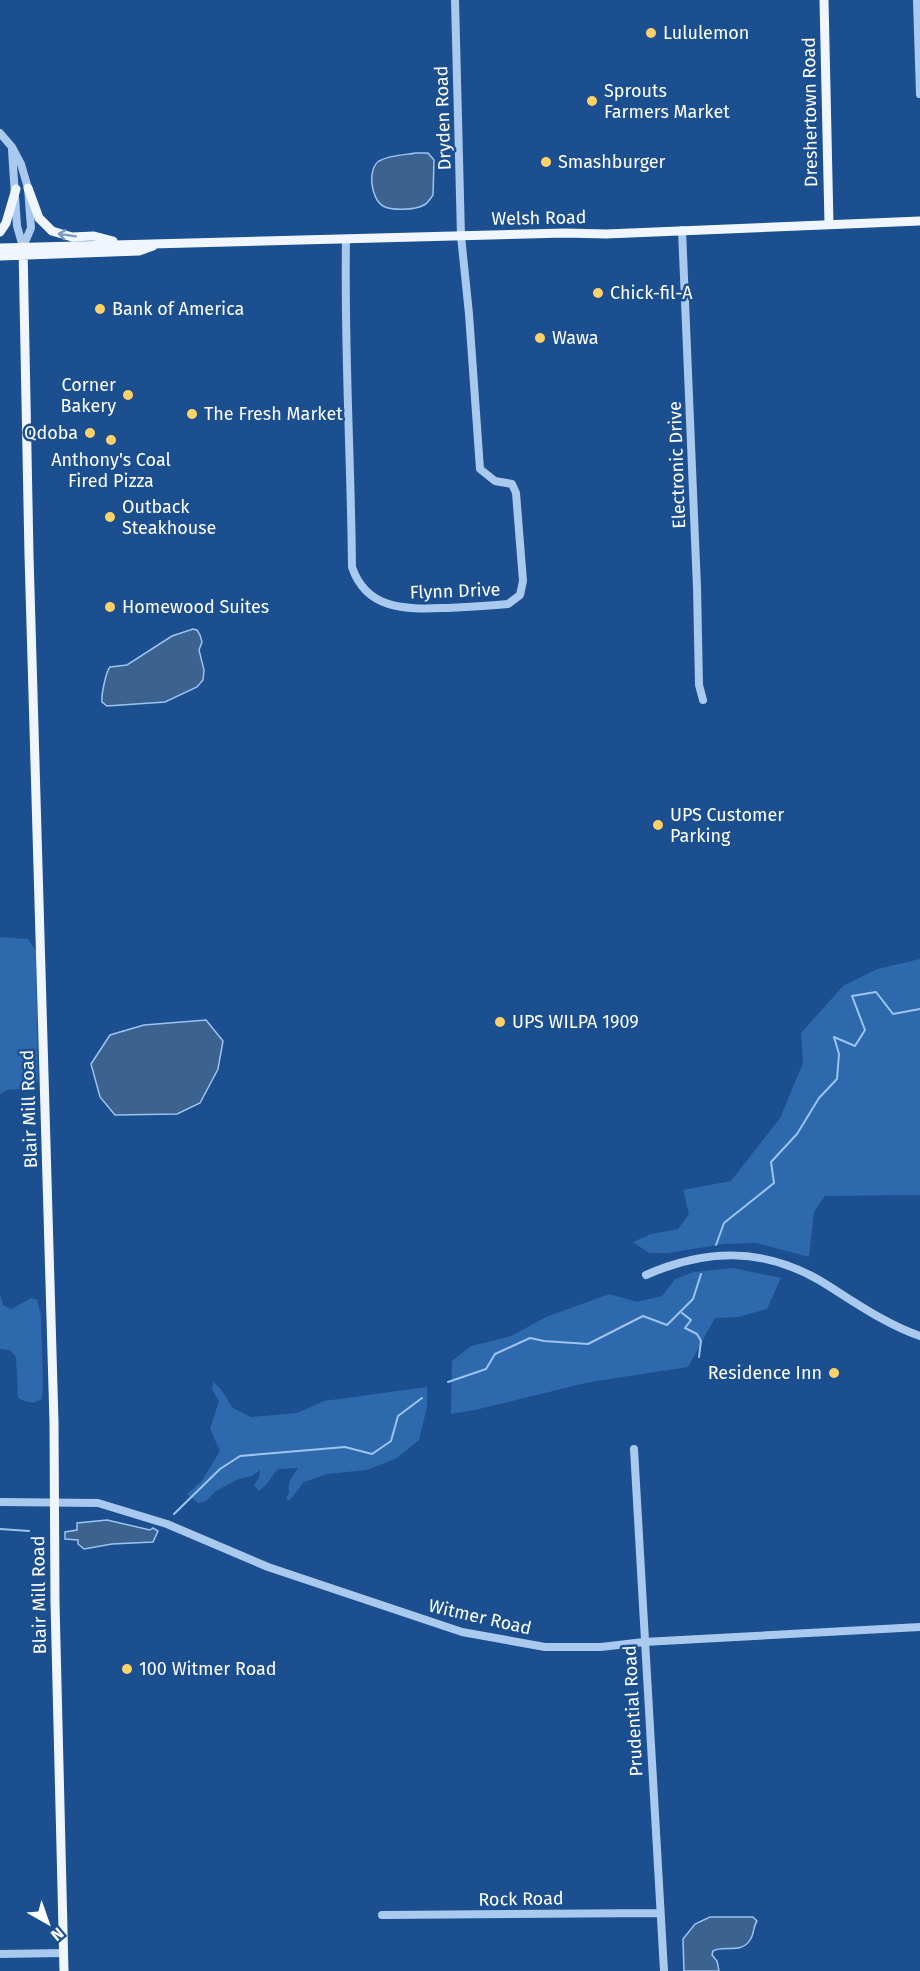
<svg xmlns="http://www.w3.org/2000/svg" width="920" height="1971" viewBox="0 0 920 1971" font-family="'Fira Sans',sans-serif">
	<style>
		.green { fill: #2e69ad }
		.water { fill: #3c6290; stroke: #9cc4f0; stroke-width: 1.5 }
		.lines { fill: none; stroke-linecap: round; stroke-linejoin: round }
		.stream { stroke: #9cc4f0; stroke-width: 2 }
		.minor { stroke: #a9c9ee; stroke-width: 8 }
		.major { stroke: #f0f6ff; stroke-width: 9 }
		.oneway { stroke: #7b9ac1 }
		.poi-dot { fill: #ffd166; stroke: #1b4f8f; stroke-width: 2 }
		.labels { text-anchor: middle; stroke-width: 5; stroke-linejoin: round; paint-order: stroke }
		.poi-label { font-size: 18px; fill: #fff; stroke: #1b4f8f; text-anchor: start }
		.street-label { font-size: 18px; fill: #fff; stroke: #1b4f8f }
	</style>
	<rect width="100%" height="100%" fill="#1b4f8f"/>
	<path class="green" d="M0,937L28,939L36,951L38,1080L34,1088L7,1090L0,1094Z
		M920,959V1195L825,1196L814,1212L809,1257L756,1243L724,1244L668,1253H649L633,1242L651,1234L678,1229L689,1214L683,1190L731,1181L780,1118L803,1063L801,1033L843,986L877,969Z
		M733,1268L781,1278L767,1309L739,1317L715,1318L688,1367L590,1382L475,1410L451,1414L452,1361L471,1346L511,1336L546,1317L609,1294L637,1302L662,1296L675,1279L694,1272Z
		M0,1294L3,1305L11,1309L31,1298L37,1300L41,1315L43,1387L42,1399C33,1405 27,1402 18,1398L16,1357L10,1350L0,1349Z
		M213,1382L220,1388L233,1408L251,1417L297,1413L324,1401L427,1387V1407L419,1440L397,1458L367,1470L327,1474L304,1482L289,1501L286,1498L289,1493C287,1482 292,1477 298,1468L278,1469C271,1476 268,1485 259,1491L254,1485L259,1478L260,1470L252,1476L238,1479L216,1491L206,1501L198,1503L187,1494L201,1482L220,1451L210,1429L219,1401L212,1389Z"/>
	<path class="water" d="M416,153H428L434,160L433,195C430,199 428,203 424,205C415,210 392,211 383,206C371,199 367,169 379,161C389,155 405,155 416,153Z
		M193,629L197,630L200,635L202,642L199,650L204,670L203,680L197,687L165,702L107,706L102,702C101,696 106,671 110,667L127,665L172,636Z
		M206,1020L223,1041L218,1069L200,1103L177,1114L115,1115L100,1097L91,1064L110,1035L144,1025Z
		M107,1520L150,1530L153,1528L158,1531L153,1542L112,1544L84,1549L78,1544V1540L65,1539V1532L77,1530V1523Z
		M710,1917H753L757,1921C753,1927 754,1935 750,1940C742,1954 723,1945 713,1951L712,1955L717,1961L719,1971H684L683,1939L695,1924Z"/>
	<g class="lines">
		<path class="stream" d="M716,1245L724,1223L774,1183L771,1162L797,1134L819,1098L837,1079L839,1054L834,1037L855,1046L865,1030L852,996L876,992L893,1014L920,1009
			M682,1313L691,1320L685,1328L697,1334L701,1341L699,1357
			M448,1382L486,1369L495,1354L530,1338L544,1341L588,1344L643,1316L667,1325L693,1299L701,1274
			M174,1514L220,1469L240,1456L345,1447L372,1454L391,1441L398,1416L422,1398
			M0,1529L29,1531"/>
		<path class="minor" d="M917,0L920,94
			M0,133L12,147L21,164L28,188L31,228L23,247
			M12,150L17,226L23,247
			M682,230L697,587L699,685L703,700
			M346,239C344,348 351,458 352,567C367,612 409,609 447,608C468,607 488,606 508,604L520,595L523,581L516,493L512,484L495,481L480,469L469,314L461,236L455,0
			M646,1275C705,1249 762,1247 819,1280C852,1300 883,1323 920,1336
			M634,1449L664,1971
			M0,1502L98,1503L167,1524L268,1567L462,1632L545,1647H601L644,1642L920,1627
			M382,1915L660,1913
			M0,1954L63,1953"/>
		<path class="major" d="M824,0L829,224
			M28,188L39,218L52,231L72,237L94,236L113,241
			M0,232L6,223L16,189
			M23,247L29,555L54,1422L55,1602L64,1971
			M0,248L565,233L606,234L920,221
			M0,256L139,251L153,246"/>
	</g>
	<defs><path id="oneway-shaft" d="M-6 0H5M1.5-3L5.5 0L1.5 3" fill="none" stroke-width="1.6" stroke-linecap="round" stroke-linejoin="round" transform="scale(1.5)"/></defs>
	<use class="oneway" href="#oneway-shaft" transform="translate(67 235) rotate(-171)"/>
	<g class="poi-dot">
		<circle cx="651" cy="33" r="6"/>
		<circle cx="592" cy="101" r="6"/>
		<circle cx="546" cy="162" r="6"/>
		<circle cx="598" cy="293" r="6"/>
		<circle cx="100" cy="309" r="6"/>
		<circle cx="540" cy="338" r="6"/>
		<circle cx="128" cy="395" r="6"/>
		<circle cx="192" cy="414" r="6"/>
		<circle cx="90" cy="433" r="6"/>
		<circle cx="111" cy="440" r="6"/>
		<circle cx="110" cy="517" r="6"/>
		<circle cx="110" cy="607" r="6"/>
		<circle cx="658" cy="825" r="6"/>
		<circle cx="500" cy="1022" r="6"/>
		<circle cx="834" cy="1373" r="6"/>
		<circle cx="127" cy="1669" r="6"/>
	</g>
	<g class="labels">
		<g class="poi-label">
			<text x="663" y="39">Lululemon</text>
			<text x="604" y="97">Sprouts<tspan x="604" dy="21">Farmers Market</tspan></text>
			<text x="558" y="168">Smashburger</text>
			<text x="610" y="299">Chick-fil-A</text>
			<text x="112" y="315">Bank of America</text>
			<text x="552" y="344">Wawa</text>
			<text x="116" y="391" text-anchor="end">Corner<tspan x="116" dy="21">Bakery</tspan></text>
			<text x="204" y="420">The Fresh Market</text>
			<text x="78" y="439" text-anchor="end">Qdoba</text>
			<text x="111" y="466" text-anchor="middle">Anthony's Coal<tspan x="111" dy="21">Fired Pizza</tspan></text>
			<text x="122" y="513">Outback<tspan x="122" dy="21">Steakhouse</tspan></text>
			<text x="122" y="613">Homewood Suites</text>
			<text x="670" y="821">UPS Customer<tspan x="670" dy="21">Parking</tspan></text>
			<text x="512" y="1028">UPS WILPA 1909</text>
			<text x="822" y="1379" text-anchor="end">Residence Inn</text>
			<text x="139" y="1675">100 Witmer Road</text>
		</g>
		<g class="street-label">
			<text transform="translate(810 112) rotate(-91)" y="6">Dreshertown Road</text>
			<text transform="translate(443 118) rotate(-92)" y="6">Dryden Road</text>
			<text transform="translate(539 218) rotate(-1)" y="6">Welsh Road</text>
			<text transform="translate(677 465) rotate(-92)" y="6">Electronic Drive</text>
			<text transform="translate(455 591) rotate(-2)" y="6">Flynn Drive</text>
			<text transform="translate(29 1109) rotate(-92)" y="6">Blair Mill Road</text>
			<text transform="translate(39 1595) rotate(-91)" y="6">Blair Mill Road</text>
			<text transform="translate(480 1617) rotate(13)" y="6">Witmer Road</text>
			<text transform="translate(633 1711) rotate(-93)" y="6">Prudential Road</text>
			<text transform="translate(521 1899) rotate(-1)" y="6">Rock Road</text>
		</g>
	</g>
	<g transform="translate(48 1923) rotate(140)" stroke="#1b4f8f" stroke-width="4.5" paint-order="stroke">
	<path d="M0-4.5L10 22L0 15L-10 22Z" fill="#ffffff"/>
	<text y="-9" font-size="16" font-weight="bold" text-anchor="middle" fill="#ffffff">N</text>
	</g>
</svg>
